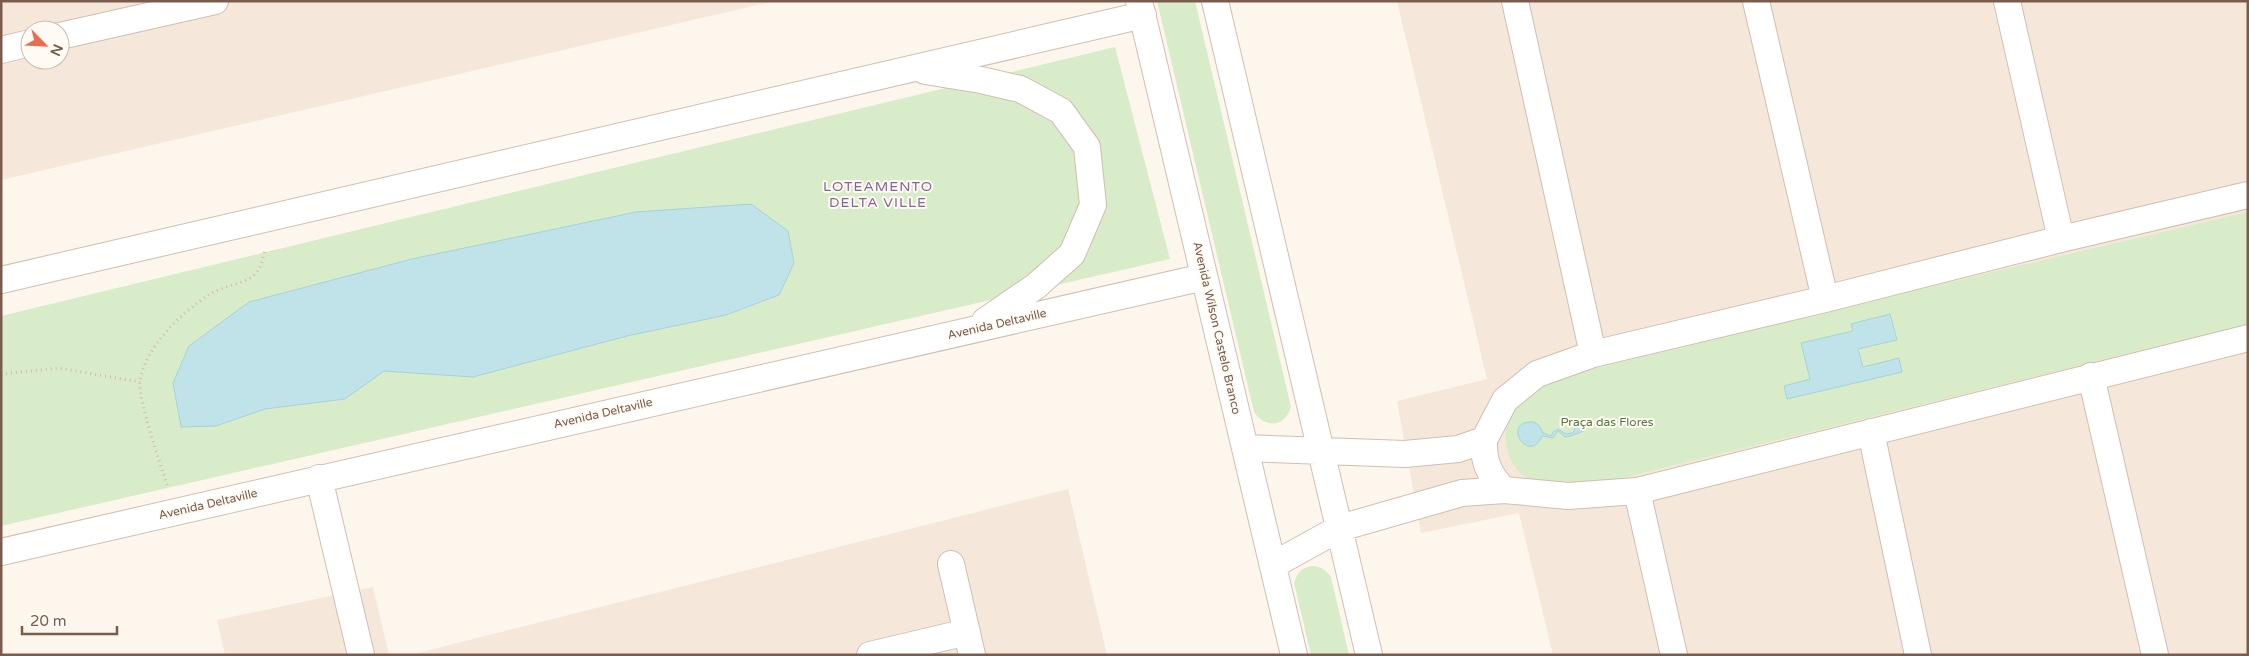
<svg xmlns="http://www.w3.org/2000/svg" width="2249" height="656" viewBox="0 0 2249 656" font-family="'Varela Round',sans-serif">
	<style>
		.residential { fill: #f5e8da; fill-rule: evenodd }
		.green { fill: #d8ecc9 }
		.water { fill: #bfe3e8; stroke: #a5d3da }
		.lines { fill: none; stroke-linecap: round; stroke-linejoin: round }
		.street-casing { stroke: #d1beb0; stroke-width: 28 }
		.path { stroke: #d9b8a5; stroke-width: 3; stroke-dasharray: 1 4; stroke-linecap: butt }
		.street { stroke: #fff; stroke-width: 26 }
		.labels { text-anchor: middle; stroke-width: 4; stroke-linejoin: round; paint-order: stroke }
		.street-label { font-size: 12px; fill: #7a5c4d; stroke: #fffaf3 }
		.park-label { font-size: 12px; fill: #537a41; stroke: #fffaf3 }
		.neighbourhood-label { font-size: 14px; letter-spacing: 1px; fill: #846695; stroke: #fffaf3 }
	</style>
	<rect width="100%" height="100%" fill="#fdf6ec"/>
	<path class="residential" d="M1,1H775L1,180ZM30,30H60V60H30Z
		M1397,1H2248V655H1553L1519,513L1421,533L1397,401L1487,379Z
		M1068,489L1107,655H410Z
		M373,587L389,655H225L217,620Z"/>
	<path class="green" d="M1157,1H1195L1291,407C1285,427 1266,429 1254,412Z
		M1115,47L1170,259L1,526V316Z
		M2248,212V324L1614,480C1592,481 1567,486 1545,484C1504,479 1495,428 1518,400C1524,392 1561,377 1572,371Z
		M1310,566C1320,566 1325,569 1331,577L1349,655H1311L1294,583C1297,574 1300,569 1310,566Z"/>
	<path class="water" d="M751,204L788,231L794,263L779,295L726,315L627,336L473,377L384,371L345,399L265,409L216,426L181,427L173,383L189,346L249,302L412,259L636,212Z
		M1890,314L1897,340L1858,349L1863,367L1899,358L1902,372L1787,399L1784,386L1810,379L1801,343L1853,331L1851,324Z
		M1581,420L1585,422V430C1581,432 1571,437 1565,437L1558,431L1553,438L1542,436C1529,465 1503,424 1529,422C1537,421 1540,426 1543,433L1551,436L1553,432L1558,429L1566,434L1573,433L1577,422Z"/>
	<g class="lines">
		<defs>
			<path id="street" d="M1139,1L1294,655
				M1215,1L1369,655
				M1515,1L1593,354
				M1756,1L1825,299
				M2007,1L2061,239
				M60,36L215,1
				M1,50L30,43
				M925,71L981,80L1020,89L1061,111L1087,147L1093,205L1072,254L1036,286L985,321
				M1,280L1143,15
				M2091,376L2155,655
				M1871,432L1918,655
				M1484,440C1483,461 1489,475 1504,490
				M1245,448L1405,454L1458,449L1484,440L1505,400L1537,374L1593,354L1825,299L2061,239L2248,195
				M319,478L361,655
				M1637,491L1674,655
				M1,552L1204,277
				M951,564L972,655
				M1273,565L1340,528L1462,493L1504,490L1568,496L1637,491L2248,338
				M870,655L967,632"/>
		</defs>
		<use href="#street" class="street-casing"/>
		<path class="path" d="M1,374L59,368L140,382
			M167,485C160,462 138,401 140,381C145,347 182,312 210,294C223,286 241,285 253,276C261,270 263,258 265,249"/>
		<use href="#street" class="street"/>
	</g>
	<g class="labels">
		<g class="street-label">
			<text transform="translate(997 324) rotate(-13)" y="4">Avenida Deltaville</text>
			<text transform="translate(1217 328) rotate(77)" y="4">Avenida Wilson Castelo Branco</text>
			<text transform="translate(603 413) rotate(-13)" y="4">Avenida Deltaville</text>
			<text transform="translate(208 504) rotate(-13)" y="4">Avenida Deltaville</text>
		</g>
		<g class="park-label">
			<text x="1607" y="426">Praça das Flores</text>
		</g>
		<g class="neighbourhood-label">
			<text x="878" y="191">LOTEAMENTO<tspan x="878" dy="16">DELTA VILLE</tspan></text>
		</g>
	</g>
	<rect width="2249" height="656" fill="none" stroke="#7a5c4d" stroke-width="5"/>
	<g transform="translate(45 45) rotate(114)"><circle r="24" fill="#fffaf3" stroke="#cabbb1"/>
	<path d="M0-4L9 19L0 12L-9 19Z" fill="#e76f51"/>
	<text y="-8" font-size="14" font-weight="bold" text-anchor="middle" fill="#7a5c4d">N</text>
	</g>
	<path d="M22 626v8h95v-8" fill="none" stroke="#7a5c4d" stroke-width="2.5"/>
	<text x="30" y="626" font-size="15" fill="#7a5c4d" stroke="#fffaf3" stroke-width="4" paint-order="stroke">20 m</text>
</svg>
